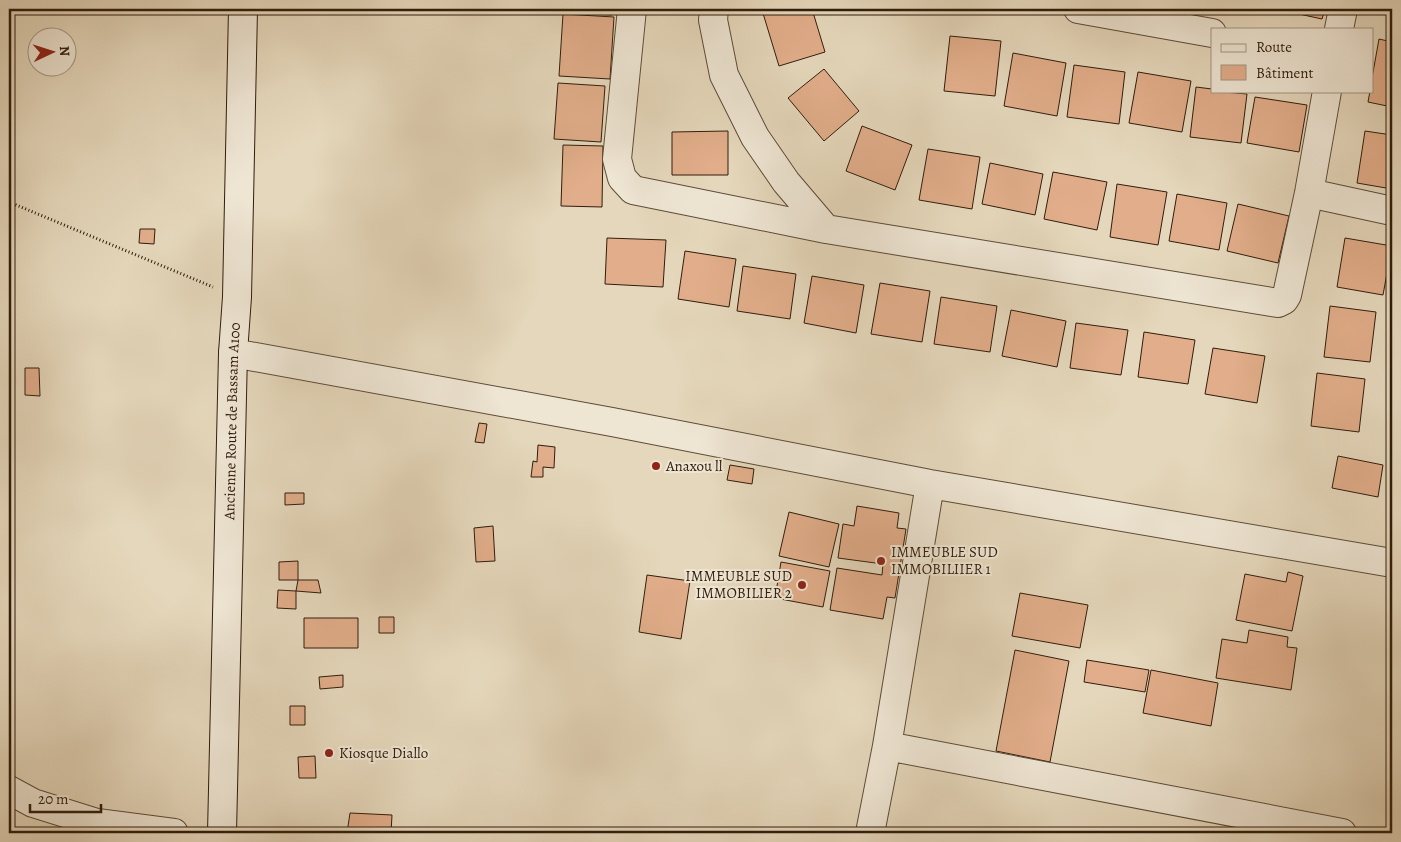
<svg xmlns="http://www.w3.org/2000/svg" width="1401" height="842" viewBox="0 0 1401 842" font-family="Alegreya,serif">
	<style>
		.building { fill: #e1ad8a; stroke: #301d0c }
		.lines { fill: none; stroke-linecap: round; stroke-linejoin: round }
		.street-casing { stroke: #5d4c38; stroke-width: 30 }
		.secondary-casing { stroke: #301d0c; stroke-width: 30 }
		.path { stroke: #301d0c; stroke-width: 3; stroke-dasharray: 1 2.5; stroke-linecap: butt }
		.street { stroke: #eee5d3; stroke-width: 28 }
		.secondary { stroke: #eee5d3; stroke-width: 28 }
		.poi-dot { fill: #8f2418; stroke: #eee5d3; stroke-width: 2 }
		.labels { text-anchor: middle; stroke-width: 4; stroke-linejoin: round; paint-order: stroke }
		.street-label { font-size: 15px; fill: #301d0c; stroke: #eee5d3 }
		.poi-label { font-size: 15px; fill: #301d0c; stroke: #eee5d3; text-anchor: start }
	</style>
	<rect width="100%" height="100%" fill="#e5d7bb"/>
	<filter id="stains"><feTurbulence type="fractalNoise" baseFrequency=".004" numOctaves="4"/><feColorMatrix values="0 0 0 0 .2 0 0 0 0 .09 0 0 0 0 .02 0 0 0 .5 -.17"/></filter>
	<radialGradient id="worn" r=".72"><stop offset=".6" stop-color="#630" stop-opacity="0"/><stop offset="1" stop-color="#630" stop-opacity=".3"/></radialGradient>
	<path class="building" d="M556,9H613L612,15L556,13Z
		M765,9H812L825,52L779,66L762,10Z
		M1276,9H1325L1322,19Z
		M563,14L614,17L610,79L559,76Z
		M950,36L1001,41L995,96L944,91Z
		M1379,39L1392,42V107L1368,102L1370,91H1372V78Z
		M1013,53L1066,63L1057,116L1004,106Z
		M1074,65L1125,72L1119,124L1067,117Z
		M824,69L859,111L824,141L788,98Z
		M1138,72L1191,81L1182,132L1129,123Z
		M558,83L605,86L601,142L554,139Z
		M1196,87L1212,89V91L1247,94L1241,143L1190,137Z
		M1255,97L1307,105L1299,152L1247,143Z
		M862,126L912,145L895,190L846,171Z
		M728,131V175H672V132Z
		M1365,131L1392,135V189L1357,183Z
		M563,145L603,146L602,207L561,206Z
		M928,149L980,157L972,209L919,200Z
		M990,163L1043,174L1035,215L982,204Z
		M1053,172L1107,182L1097,230L1044,219Z
		M1117,184L1167,192L1158,245L1110,237Z
		M1177,194L1227,203L1219,250L1169,241Z
		M1238,204L1289,216L1278,263L1227,251Z
		M140,229H155L154,244L139,243Z
		M607,238L666,240L663,287L605,284Z
		M1345,238L1392,246L1383,295L1337,287Z
		M685,251L736,259L729,307L678,299Z
		M743,266L796,274L790,319L737,311Z
		M812,276L864,285L856,333L804,323Z
		M880,283L930,291L922,342L871,334Z
		M941,297L997,306L990,352L934,344Z
		M1330,306L1376,312L1370,362L1324,357Z
		M1011,310L1066,321L1057,367L1002,356Z
		M1076,323L1128,330L1121,375L1070,368Z
		M1144,332L1195,340L1188,384L1138,377Z
		M1213,348L1265,356L1257,403L1205,394Z
		M25,368H39L40,396L25,395Z
		M1317,373L1365,379L1359,432L1311,426Z
		M479,423L487,424L484,443L475,442Z
		M538,445L555,447L554,468L543,467V477H531L533,461L537,462Z
		M1338,456L1383,465L1378,497L1332,488Z
		M730,465L754,469L752,484L727,480Z
		M285,493H304V504L285,505Z
		M857,506L899,513L897,528L906,529L895,598L887,597L883,619L830,610L837,568L882,575L883,564L838,558L843,524L854,526Z
		M789,512L839,524L829,567L779,556Z
		M493,526L495,561L476,562L474,528Z
		M298,561V580H279V562Z
		M781,562L830,571L823,607L775,598Z
		M1288,572L1303,576L1292,631L1236,620L1245,574L1286,582Z
		M647,575L690,581L681,639L639,632Z
		M298,580H318L321,593L296,591Z
		M278,590L296,591V609L277,608Z
		M1020,593L1088,605L1080,648L1012,636Z
		M379,617H394V633H379Z
		M304,618H358V648H304Z
		M1249,630L1288,637L1287,647L1297,648L1291,690L1216,678L1222,639L1247,643Z
		M1015,650L1069,661L1050,762L996,751Z
		M1087,660L1149,670L1145,692L1084,682Z
		M1151,670L1218,683L1211,726L1143,713Z
		M343,675V687L320,689L319,677Z
		M290,706H305V725H290Z
		M315,756L316,778H299L298,757Z
		M350,813L392,815L391,833H347Z"/>
	<g class="lines">
		<defs>
			<path id="street" d="M632,9L617,159L622,178L633,190L826,229L1278,303L1284,300L1287,295L1309,193L1327,91
				M714,9L713,20L724,75L755,137L786,182L826,229
				M1078,9L1212,33
				M1339,29L1343,9
				M1309,193L1392,211
				M233,353L612,422L930,484L1392,563
				M887,746L1342,833
				M9,790L33,803L97,823L174,833
				M870,833L887,746L930,484"/>
			<g id="secondary">
				<path id="s1" d="M222,833L233,353L237,297L243,9"/>
			</g>
		</defs>
		<use href="#street" class="street-casing"/>
		<use href="#secondary" class="secondary-casing"/>
		<path class="path" d="M9,202L213,287"/>
		<use href="#street" class="street"/>
		<use href="#secondary" class="secondary"/>
	</g>
	<g class="poi-dot">
		<circle cx="656" cy="466" r="5"/>
		<circle cx="881" cy="561" r="5"/>
		<circle cx="802" cy="585" r="5"/>
		<circle cx="329" cy="753" r="5"/>
	</g>
	<g class="labels">
		<g class="street-label">
			<text dy="5" stroke="none"><textPath href="#s1" startOffset="412">Ancienne Route de Bassam A100</textPath></text>
		</g>
		<g class="poi-label">
			<text x="666" y="471">Anaxou ll</text>
			<text x="891" y="557">IMMEUBLE SUD<tspan x="891" dy="17">IMMOBILIIER 1</tspan></text>
			<text x="792" y="581" text-anchor="end">IMMEUBLE SUD<tspan x="792" dy="17">IMMOBILIER 2</tspan></text>
			<text x="339" y="758">Kiosque Diallo</text>
		</g>
	</g>
	<rect width="1401" height="842" fill="none" stroke="#e5d7bb" stroke-width="30"/>
	<rect x="10" y="10" width="1381" height="822" fill="none" stroke="#301d0c" stroke-width="2.5"/>
	<rect x="15" y="15" width="1371" height="812" fill="none" stroke="#301d0c"/>
	<rect x="1211" y="28" width="162" height="65" fill="#eee5d3" stroke="#a29583"/>
	<rect x="1221" y="44" width="25" height="8" fill="#eee5d3" stroke="#a29583"/>
	<text x="1256" y="52" font-size="15" fill="#301d0c">Route</text>
	<rect x="1221" y="65" width="25" height="15" fill="#e1ad8a" stroke="#a29583"/>
	<text x="1256" y="78" font-size="15" fill="#301d0c">Bâtiment</text>
	<g transform="translate(52 52) rotate(86)"><circle r="24" fill="#eee5d3" stroke="#a29583"/>
	<path d="M0-4L9 19L0 12L-9 19Z" fill="#8f2418"/>
	<text y="-8" font-size="14" font-weight="bold" text-anchor="middle" fill="#301d0c">N</text>
	</g>
	<path d="M30 804v8h71v-8" fill="none" stroke="#301d0c" stroke-width="2.5"/>
	<text x="38" y="804" font-size="15" fill="#301d0c" stroke="#eee5d3" stroke-width="4" paint-order="stroke">20 m</text>
	<rect width="100%" height="100%" filter="url(#stains)"/>
	<rect width="100%" height="100%" fill="url(#worn)"/>
</svg>
